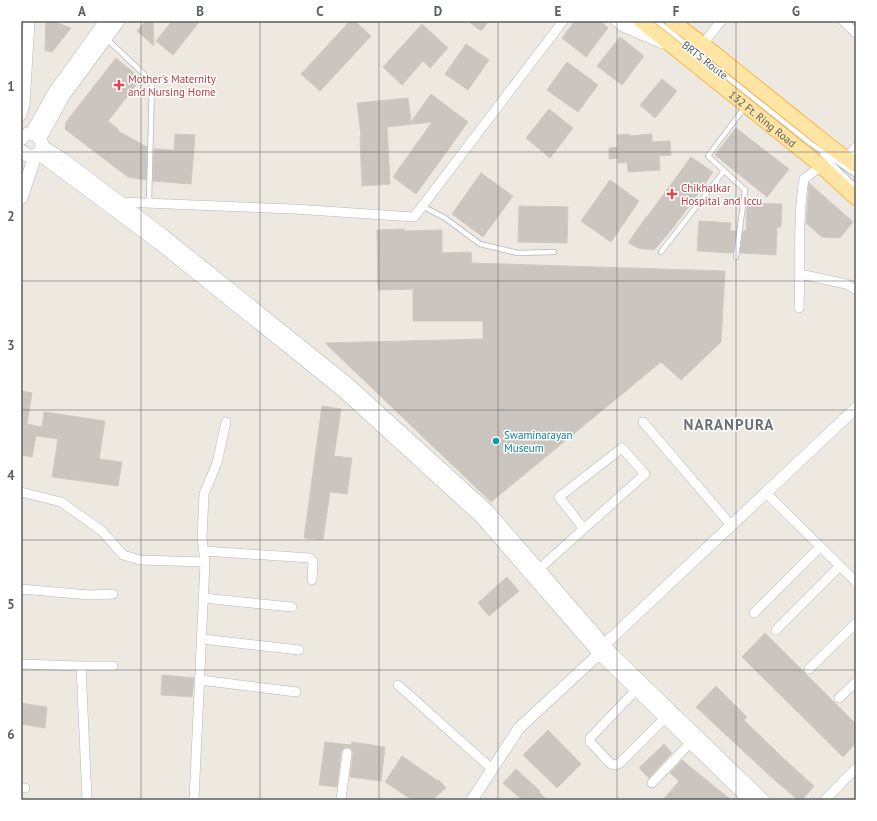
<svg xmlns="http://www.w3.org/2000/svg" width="877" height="821" viewBox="0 0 877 821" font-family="'PT Sans',sans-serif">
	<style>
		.building { fill: #cac5bf; stroke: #d2c9be }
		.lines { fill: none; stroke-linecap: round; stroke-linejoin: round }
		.service-casing { stroke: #b3b8bc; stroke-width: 6 }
		.minor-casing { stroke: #b3b8bc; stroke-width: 10 }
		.tertiary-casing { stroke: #b3b8bc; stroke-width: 12 }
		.secondary-casing { stroke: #b4b9be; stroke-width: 14 }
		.primary-casing { stroke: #f8b54e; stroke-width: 16 }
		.service { stroke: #fff; stroke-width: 4.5 }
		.minor { stroke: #fff; stroke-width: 9 }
		.tertiary { stroke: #fff; stroke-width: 11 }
		.secondary { stroke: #fff; stroke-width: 13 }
		.primary { stroke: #ffe5a3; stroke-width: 14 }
		.grid { fill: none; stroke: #595e62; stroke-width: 1; stroke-opacity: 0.55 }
		.health-dot { fill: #e0444e; stroke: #fff; stroke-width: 1.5 }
		.culture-dot { fill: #0f9aa8; stroke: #fff; stroke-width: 1.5 }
		.labels { text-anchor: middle; stroke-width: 3; stroke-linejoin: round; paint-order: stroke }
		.street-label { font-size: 11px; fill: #595e62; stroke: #fff }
		.health-label { font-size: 11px; fill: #be3a42; stroke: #fff; text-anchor: start }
		.culture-label { font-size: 11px; fill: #0d838f; stroke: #fff; text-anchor: start }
		.district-label { font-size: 15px; font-weight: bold; letter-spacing: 1px; fill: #6a7074; stroke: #fff }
		.neatline { fill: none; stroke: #595e62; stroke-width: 1.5 }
		.grid-label { font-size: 13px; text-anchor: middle; font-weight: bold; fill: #595e62 }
	</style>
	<rect width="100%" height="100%" fill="#ede9e0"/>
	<path class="building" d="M46,21H52L71,28L52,52L45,50Z
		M146,21H153L154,46L137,31Z
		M172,21H200L173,55L156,41Z
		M350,21H355L371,36L320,91L301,74Z
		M468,21H489L481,31Z
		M575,21H600L608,28L586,57L562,38Z
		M422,24L448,48L430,68L423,61L402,85L383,67Z
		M620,37L644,56L622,85L597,66Z
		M466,44L489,60L468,90L445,74Z
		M116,58L141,79L108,121L119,130L118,131L147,147L146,180L128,177L74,136L65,129L66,122Z
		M567,62L598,85L578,112L547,90Z
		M662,79L677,91L655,118L640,105Z
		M431,94L468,122L416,194L393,177L432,122L387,127L390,184L362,186L360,136H361L357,103L408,98L411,122Z
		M549,109L573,128L550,158L526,138Z
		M736,128L789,169L767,197L715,155Z
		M175,134L195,135L191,184L153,181L154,149L174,150Z
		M629,134V136L652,134V142L670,141L671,155L659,156L660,170L628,172L627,162L618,163V158L609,159V148L618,147L617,135Z
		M691,157L713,172L695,198L672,229L654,250L638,248L628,243L646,217H647Z
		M481,173L513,196L483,237L452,214Z
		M610,180L639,201L611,242L581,221Z
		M809,183L853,222L840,238L822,237L806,223Z
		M747,203L782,204L781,227H777L776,255L740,253L743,231H746Z
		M519,206L568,207L567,243L518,242Z
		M699,221L731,223L730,231H736L733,253L697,251Z
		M404,229V231L442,230V253L471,252L472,263L725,271L721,342L681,380L661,362L491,502L325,343L483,339V321H413V289L378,290L377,230Z
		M21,391L32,393L27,424L42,427L44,412L105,421L99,459L122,462L118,486L52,477L58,439L36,436L32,457L21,455Z
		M322,406L341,409L334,456L352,458L347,494L330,492L323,540L304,538Z
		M507,577L519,591L489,616L478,603Z
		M765,633L856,724V743L843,757L742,657Z
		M162,675L194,678L192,697L161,695Z
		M716,686L747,717L744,720L784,759L814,786L802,800H798L769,775L696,707Z
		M21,703L47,707L45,728L21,724Z
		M548,730L581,764L557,788L523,755Z
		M325,742L351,745L352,742L385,747L381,781L350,777L353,753L351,748L347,747L344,748L341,752L337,787L319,785Z
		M664,744L672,753L649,778L639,768Z
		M402,756L438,781L439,780L446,788L432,800H412L385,782Z
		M682,760L731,800H663L679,781L670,773Z
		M516,769L540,791L539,792L547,800H522L503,783Z"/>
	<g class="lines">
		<defs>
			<path id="service" d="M657,21L810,143L856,175
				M107,39L152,82L149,202
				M822,154L856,187
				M422,206L445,218L480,244L518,253L554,252
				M661,252L724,171
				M736,257L745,190L708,156L745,107"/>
			<path id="minor" d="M843,21L856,33
				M703,44L721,21
				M846,158L856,147
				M120,202L294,209L414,217L563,21
				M800,274L846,284L856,290
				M799,308C801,265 797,221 804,179L821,166
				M643,422L731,525
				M21,492L61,502L102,531L123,555L140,560L205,562L194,800
				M766,493L856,582
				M204,551L310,558L313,562L312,580
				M205,562L202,538L204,494L217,463L226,422
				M539,569L645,474L622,448L559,497L584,529
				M21,589L89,595L113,594
				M203,598L292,607
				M754,613L820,547
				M776,630L839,567
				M202,639L299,650
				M21,664L81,666H113
				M81,666L87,800
				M809,669L856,623
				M200,680L296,692
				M398,685L492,769
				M636,690L590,738V742L611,764L615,765L620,763L665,718
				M839,698L856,682
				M652,783L690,743
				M21,788H25
				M341,800L347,753
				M825,800L856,768"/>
			<path id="tertiary" d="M21,115L24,105L29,21
				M42,145L65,160L165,236L348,383L488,510L613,654L764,800
				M38,154L159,244L342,391L481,518L599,654L749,800
				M472,800L519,728L599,654L605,644L856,408"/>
			<path id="secondary" d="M618,21L623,25L663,42
				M32,133L55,92L106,21
				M40,138L63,96L118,21
				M21,139C39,119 54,159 28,156L21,151
				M21,198L35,156"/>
			<g id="primary">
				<path id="s1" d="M641,21L821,166L856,198"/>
				<path d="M672,21L703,44L835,150L856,165"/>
			</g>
		</defs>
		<use href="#service" class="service-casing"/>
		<use href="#minor" class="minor-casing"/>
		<use href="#tertiary" class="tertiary-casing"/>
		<use href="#secondary" class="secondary-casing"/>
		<use href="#primary" class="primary-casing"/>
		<use href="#service" class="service"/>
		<use href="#minor" class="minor"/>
		<use href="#tertiary" class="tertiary"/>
		<use href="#secondary" class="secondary"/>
		<use href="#primary" class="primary"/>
	</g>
	<path class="grid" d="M141,21V800M260,21V800M379,21V800M498,21V800M617,21V800M736,21V800M21,152H856M21,281H856M21,410H856M21,540H856M21,670H856"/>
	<g class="health-dot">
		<path d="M117 79h4v4h4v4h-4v4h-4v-4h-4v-4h4z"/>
		<path d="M670 188h4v4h4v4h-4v4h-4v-4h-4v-4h4z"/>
	</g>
	<circle class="culture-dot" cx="496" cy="441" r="4"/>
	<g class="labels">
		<g class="street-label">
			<text transform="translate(705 60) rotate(38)" y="4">BRTS Route</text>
			<text dy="4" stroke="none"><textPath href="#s1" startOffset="156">132 Ft. Ring Road</textPath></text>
		</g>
		<g class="health-label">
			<text x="128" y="83">Mother's Maternity<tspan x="128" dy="13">and Nursing Home</tspan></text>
			<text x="681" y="192">Chikhalkar<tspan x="681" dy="13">Hospital and Iccu</tspan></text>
		</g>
		<g class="culture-label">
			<text x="504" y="439">Swaminarayan<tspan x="504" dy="13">Museum</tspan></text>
		</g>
		<g class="district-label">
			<text x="729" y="430">NARANPURA</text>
		</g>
	</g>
	<rect width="877" height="821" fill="none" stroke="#ffffff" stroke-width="44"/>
	<rect x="22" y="22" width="833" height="777" class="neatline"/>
	<g class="grid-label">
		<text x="82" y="16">A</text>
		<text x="200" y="16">B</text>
		<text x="320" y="16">C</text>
		<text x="438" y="16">D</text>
		<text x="558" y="16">E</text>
		<text x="676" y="16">F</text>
		<text x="796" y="16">G</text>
		<text x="11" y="91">1</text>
		<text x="11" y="221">2</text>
		<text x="11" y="350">3</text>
		<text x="11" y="480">4</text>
		<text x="11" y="609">5</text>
		<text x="11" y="739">6</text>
	</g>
</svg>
